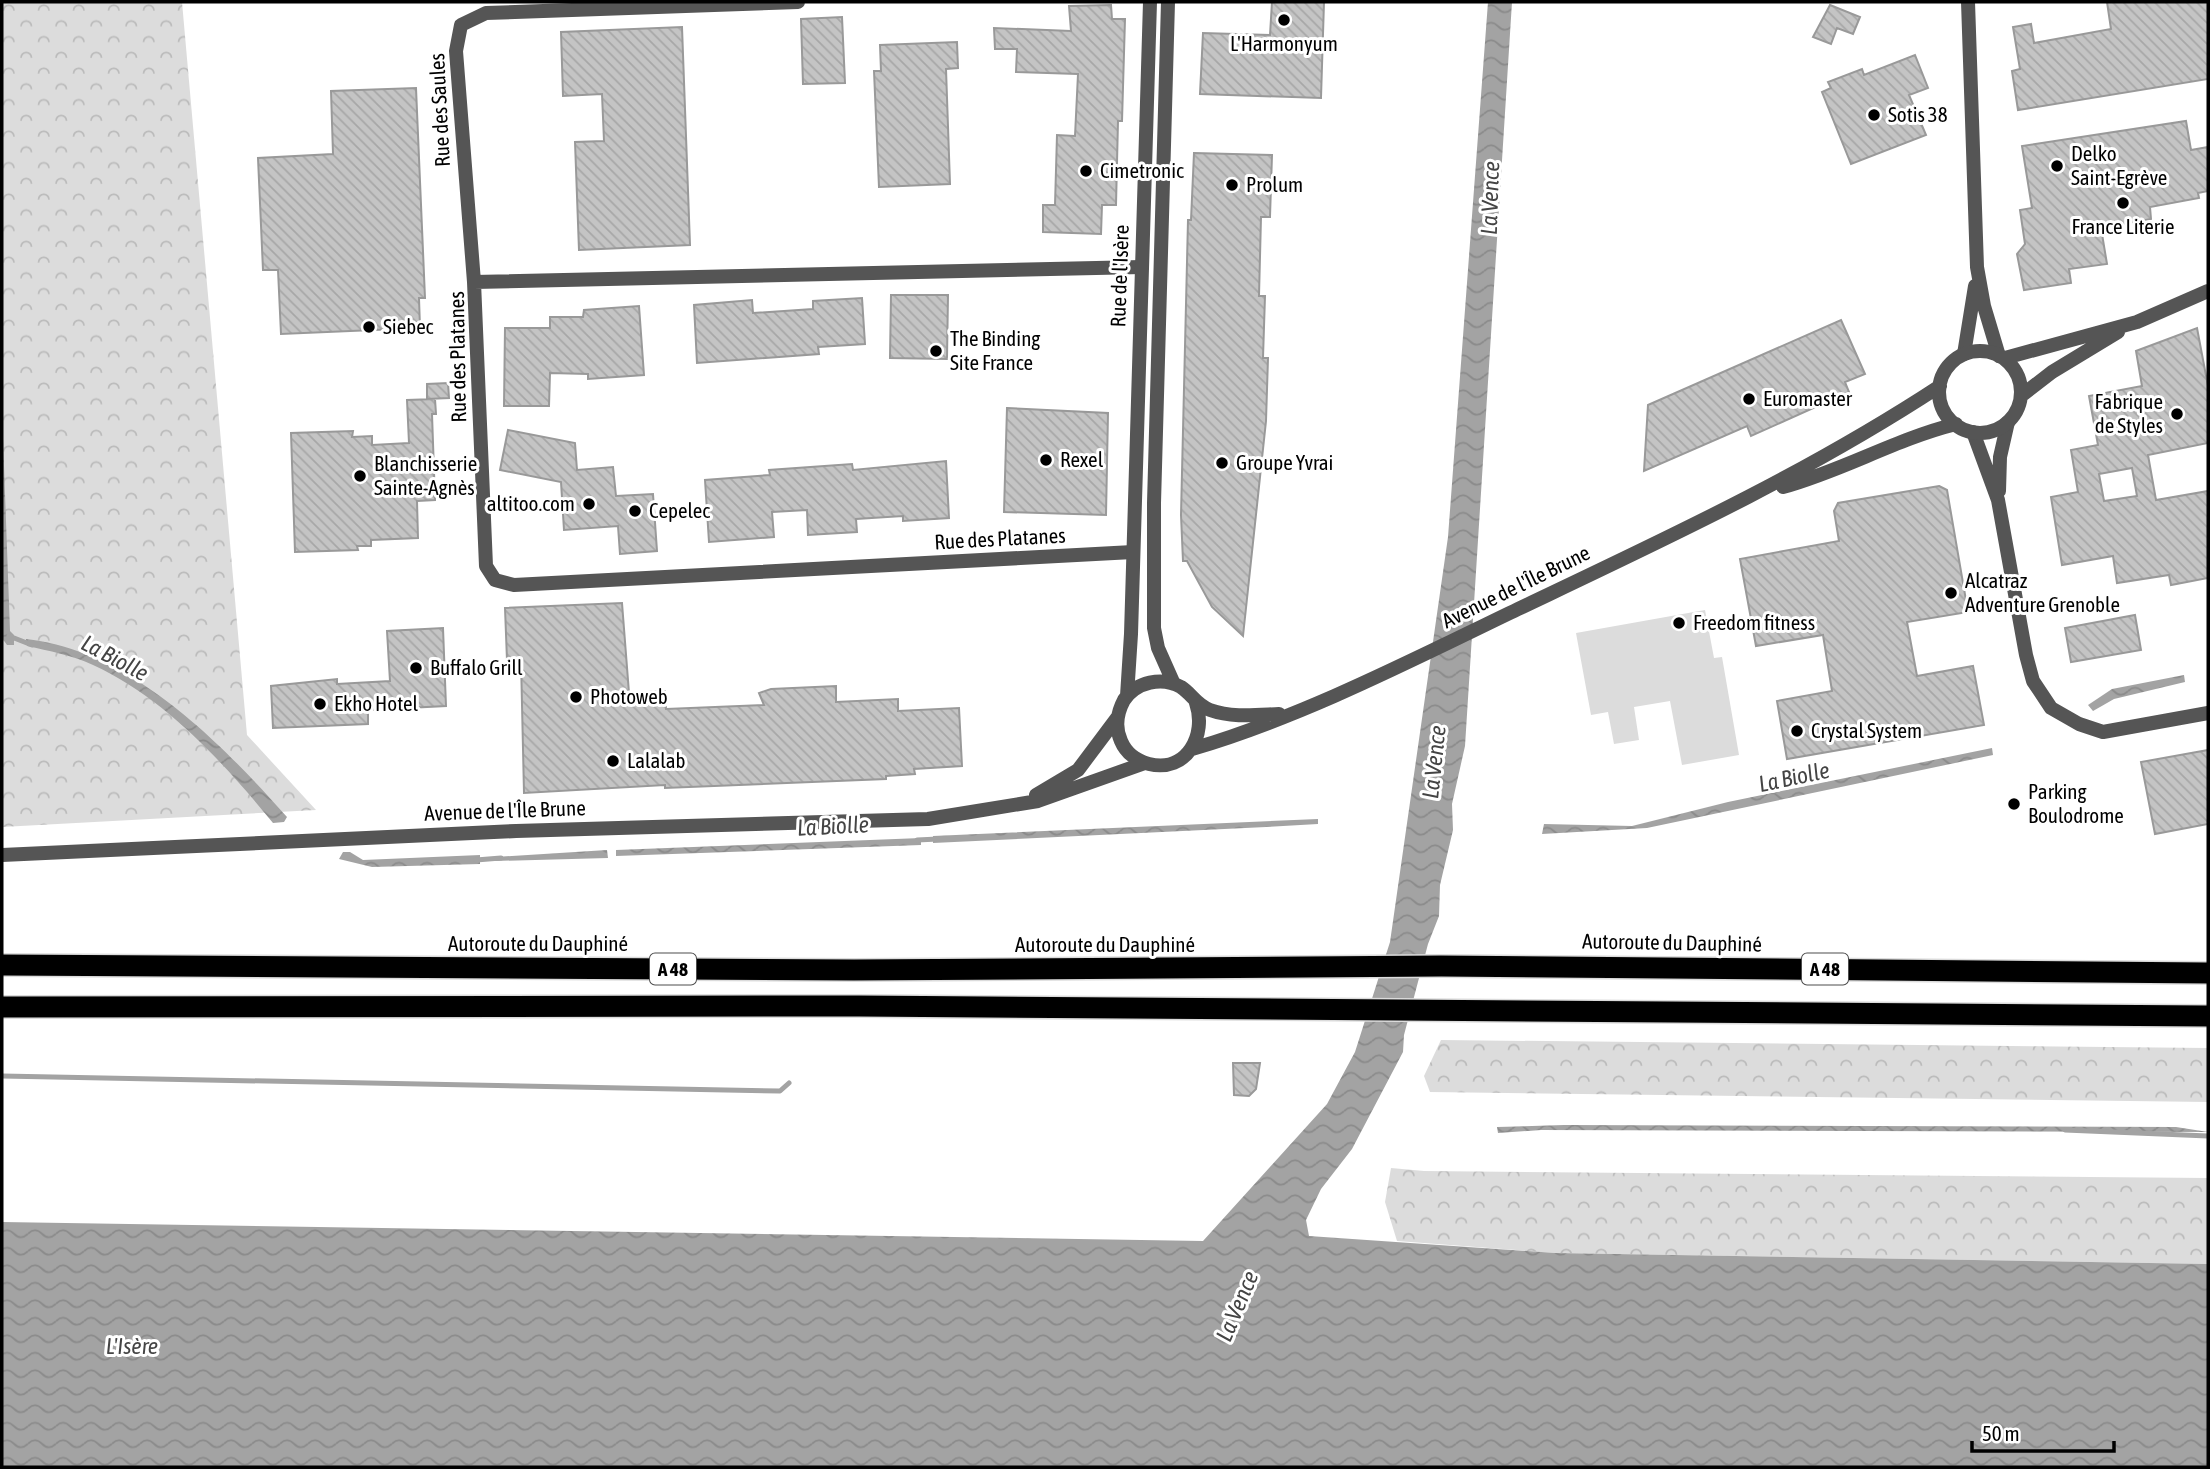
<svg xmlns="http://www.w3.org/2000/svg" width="2210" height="1469" viewBox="0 0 2210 1469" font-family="'Asap Condensed',sans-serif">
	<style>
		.forest { fill: url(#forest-crowns) }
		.green { fill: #dcdcdc }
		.water { fill: url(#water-waves) }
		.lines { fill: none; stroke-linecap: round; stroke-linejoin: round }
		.stream { stroke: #a3a3a3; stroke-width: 5 }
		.building { fill: url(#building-back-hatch); stroke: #999; stroke-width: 2; fill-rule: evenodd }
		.motorway-casing { stroke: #dbdbdb; stroke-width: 24 }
		.minor { stroke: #555; stroke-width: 14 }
		.tertiary { stroke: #555; stroke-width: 14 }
		.motorway { stroke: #000; stroke-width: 21 }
		.poi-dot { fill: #000; stroke: #fff; stroke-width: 2.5 }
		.labels { text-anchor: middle; stroke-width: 6; stroke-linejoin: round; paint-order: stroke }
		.shield { fill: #fff; stroke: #4c4c4c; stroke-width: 2 }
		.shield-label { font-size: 19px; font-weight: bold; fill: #000 }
		.poi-label { font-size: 21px; fill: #000; stroke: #fff; text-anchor: start }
		.street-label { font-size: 21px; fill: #000; stroke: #fff }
		.water-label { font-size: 23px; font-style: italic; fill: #444; stroke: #fff }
	</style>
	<defs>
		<pattern id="forest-crowns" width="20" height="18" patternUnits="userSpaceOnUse" patternTransform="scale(1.75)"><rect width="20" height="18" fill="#dcdcdc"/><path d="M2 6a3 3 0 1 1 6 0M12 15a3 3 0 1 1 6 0" fill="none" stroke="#bbb"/></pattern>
		<pattern id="water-waves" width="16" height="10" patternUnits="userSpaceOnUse" patternTransform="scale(1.75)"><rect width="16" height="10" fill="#a3a3a3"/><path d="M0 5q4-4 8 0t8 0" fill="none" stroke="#8b8b8b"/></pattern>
		<pattern id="building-back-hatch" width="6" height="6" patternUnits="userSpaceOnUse" patternTransform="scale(1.75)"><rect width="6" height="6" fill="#c4c4c4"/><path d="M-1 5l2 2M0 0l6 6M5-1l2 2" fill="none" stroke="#a7a7a7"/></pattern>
	</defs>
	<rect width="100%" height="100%" fill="#fff"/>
	<path class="forest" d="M2,2H182L247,735L316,810L2,827Z
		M1441,1040L2208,1048V1102L1430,1092L1424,1076Z
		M1391,1168L1424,1171L2208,1178V1264L1555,1253L1397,1241L1385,1202Z"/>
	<path class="green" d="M1705,610L1714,658L1722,657L1739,755L1682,765L1670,701L1634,707L1639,740L1614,744L1608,712L1591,715L1576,633Z"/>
	<path class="water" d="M1488,2H1512L1465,746L1452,804L1453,830L1440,885L1439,916L1428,944L1404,1035L1403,1052L1352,1149L1321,1189L1306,1220L1309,1236L1555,1253L2208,1264V1467H2V1222L1203,1241L1327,1104L1355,1052L1390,942L1448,537Z
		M2,411L10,631L14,635V645H7L2,638Z
		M26,639C132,651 220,742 287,817L284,822L273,823C224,763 165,698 93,665C72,655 49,651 27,646Z
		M2184,675L2185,682L2114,699L2093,711L2088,705L2112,689Z
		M1992,748L1993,755L1647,828L1542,834L1544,824L1632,826L1728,802Z
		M1318,819V824L1266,827L933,843V836Z
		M921,838V845L616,856V850Z
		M607,850L608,858L495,861V857Z
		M343,852H350L363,860L480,855V864L372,867L339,859Z
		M1564,1125L2176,1127L2208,1132L1541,1130L1498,1133L1497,1127Z"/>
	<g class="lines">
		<path class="stream" d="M9,636L32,645
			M917,840L938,839
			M476,860L501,858
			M2,1076L780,1091L789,1083
			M2065,1130L2208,1136"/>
	</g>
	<path class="building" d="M1272,2H1324L1321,98L1200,94L1203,33L1270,35Z
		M2107,2H2208V79L2018,110L2012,71L2020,69L2013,27L2031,24L2034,43L2111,29Z
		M1111,5L1112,19H1125L1122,121H1118L1116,205H1102L1101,234L1043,232V205H1055L1057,135L1075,136L1078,74L1016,72L1017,49H995L994,28L1071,31L1069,6Z
		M1830,5L1860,17L1853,34L1837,28L1831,44L1813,37Z
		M842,17L845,83L803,84L801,19Z
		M682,27L690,245L579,250L575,142L604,141L602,94L563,96L561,32Z
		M957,42L958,68L946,69L950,184L879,187L874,71H881L880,45Z
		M1915,55L1928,88L1909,95L1926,135L1851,164L1822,92L1831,88L1828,82L1862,69L1864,75Z
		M416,88L425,298H419L420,328L281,334L278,270H263L258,158L333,154L331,91Z
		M2186,121L2191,150L2208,147V191L2198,193L2199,198L2150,207L2151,219L2101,228L2107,264L2069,269L2071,283L2024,290L2017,254L2025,244L2020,210L2032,208L2022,146Z
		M1194,153L1272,155L1270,217H1261L1259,296H1265L1263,358H1268L1266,421L1243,636L1212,607L1187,561H1183L1181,515L1188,220H1191Z
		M891,295H948L947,359L890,358Z
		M862,298L865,344L818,347L819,354L697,363L694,305L752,300L753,313L813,309V301Z
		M639,306L644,375L588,379V374L550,373L549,406H504L505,328H550V317H583L584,310Z
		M1841,320L1865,374L1845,382L1849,392L1751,436L1747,426L1644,471L1648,405Z
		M2197,328L2208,386V443L2148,455L2156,500L2208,491V578L2171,585L2169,575L2117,583L2113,556L2062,565L2051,497L2078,492L2071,450L2098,445L2089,396L2142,386L2136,351ZM2132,468L2137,496L2104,501L2099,474Z
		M448,383L449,398L427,399V384Z
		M435,399L436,414H432L435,500L417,501L418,538L371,540V546H357L358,550L295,552L291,433L353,431L352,437L372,436V445L409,443L407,400Z
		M1007,408L1108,413L1106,515L1004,512Z
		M508,430L575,443L577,470L613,467L616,496L653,494L657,551L620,554L618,526L564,530L561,482L500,470Z
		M946,461L949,518L903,521V516L856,519L857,532L808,535L807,510L772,512L774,537L709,542L705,480L770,475L769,470L852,464L853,470Z
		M1939,486L1947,490L1968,612L1907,622L1917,676L1973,666L1984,725L1787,759L1777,701L1832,691L1823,635L1756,646L1740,559L1839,541L1834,511L1838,503Z
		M622,603L629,693L665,691L666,709L764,705L759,693L771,689L836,686V702L898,699V711L959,708L962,766L914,769L915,774L886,776V779L665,788V785L524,793L521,660H507L505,608Z
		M2135,615L2141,650L2071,662L2065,628Z
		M443,628L446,706L368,710V724L273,728L271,686L337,679V684L390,681L387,631Z
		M2208,750V824L2155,834L2141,762Z
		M1233,1063H1260L1256,1089L1249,1096L1234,1095Z"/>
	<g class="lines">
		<defs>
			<path id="motorway" d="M2,965L854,970L1441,966L2208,973
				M2,1007L859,1006L2208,1016"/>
		</defs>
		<use href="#motorway" class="motorway-casing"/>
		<path class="minor" d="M798,2L486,13L461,25L456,51L474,282L486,566L495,580L514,585L1133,552
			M1968,2L1977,267L1984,306L1999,356
			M474,282L1142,267
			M1964,354L1975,286
			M1973,432L1998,500L2026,655L2033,681L2051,708L2079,724L2103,732L2208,713
			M1999,491L2000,457L2008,422"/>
		<path class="tertiary" d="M1168,2L1154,503V628L1158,648L1174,684
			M1939 392a41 41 0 1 1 82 0a41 41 0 1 1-82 0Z
			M2005,358L2137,322L2208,291
			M2021,396L2052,372L2118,332
			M1783,487C1842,471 1896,439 1956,424
			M1127,696L1131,634L1150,2
			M1196,703C1207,735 1187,773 1149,764C1137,761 1126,753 1121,741C1115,728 1117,713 1124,700C1136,682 1162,676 1181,687C1192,694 1196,705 1210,710C1232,718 1256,715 1279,714
			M1192,749C1302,717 1414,659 1518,609C1663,540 1806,474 1940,386
			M1036,795L1078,770L1117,718
			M2,855L516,831L928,819L1038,801L1145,763"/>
		<use href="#motorway" class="motorway"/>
	</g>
	<g class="poi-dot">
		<circle cx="1284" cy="20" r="7"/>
		<circle cx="1874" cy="115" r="7"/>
		<circle cx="2057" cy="166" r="7"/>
		<circle cx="1086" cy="171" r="7"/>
		<circle cx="1232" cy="185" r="7"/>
		<circle cx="2123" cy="203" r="7"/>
		<circle cx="369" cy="327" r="7"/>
		<circle cx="936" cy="351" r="7"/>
		<circle cx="1749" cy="399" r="7"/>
		<circle cx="2177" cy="414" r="7"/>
		<circle cx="1046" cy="460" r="7"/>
		<circle cx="1222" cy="463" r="7"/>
		<circle cx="360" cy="476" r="7"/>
		<circle cx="589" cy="504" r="7"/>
		<circle cx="635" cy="511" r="7"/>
		<circle cx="1951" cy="593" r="7"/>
		<circle cx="1679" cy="623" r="7"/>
		<circle cx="416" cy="668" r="7"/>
		<circle cx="576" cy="697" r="7"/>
		<circle cx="320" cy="704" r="7"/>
		<circle cx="1797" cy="731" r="7"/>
		<circle cx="613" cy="761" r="7"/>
		<circle cx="2014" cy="804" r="7"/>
	</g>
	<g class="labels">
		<g class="shield">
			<rect x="650" y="953.5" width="46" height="31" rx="5"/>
			<rect x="1802" y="953.5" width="46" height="31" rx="5"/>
		</g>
		<g class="shield-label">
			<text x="673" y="976">A 48</text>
			<text x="1825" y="976">A 48</text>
		</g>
		<g class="poi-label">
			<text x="1284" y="51" text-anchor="middle">L'Harmonyum</text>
			<text x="1888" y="122">Sotis 38</text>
			<text x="2071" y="161">Delko<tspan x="2071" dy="24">Saint-Egrève</tspan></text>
			<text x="1100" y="178">Cimetronic</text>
			<text x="1246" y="192">Prolum</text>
			<text x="2123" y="234" text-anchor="middle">France Literie</text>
			<text x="383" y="334">Siebec</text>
			<text x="950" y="346">The Binding<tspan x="950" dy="24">Site France</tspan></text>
			<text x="1763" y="406">Euromaster</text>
			<text x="2163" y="409" text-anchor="end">Fabrique<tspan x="2163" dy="24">de Styles</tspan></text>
			<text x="1060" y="467">Rexel</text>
			<text x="1236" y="470">Groupe Yvrai</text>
			<text x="374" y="471">Blanchisserie<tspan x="374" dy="24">Sainte-Agnès</tspan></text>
			<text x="575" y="511" text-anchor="end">altitoo.com</text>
			<text x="649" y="518">Cepelec</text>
			<text x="1965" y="588">Alcatraz<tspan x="1965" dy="24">Adventure Grenoble</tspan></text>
			<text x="1693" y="630">Freedom fitness</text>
			<text x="430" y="675">Buffalo Grill</text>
			<text x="590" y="704">Photoweb</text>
			<text x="334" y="711">Ekho Hotel</text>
			<text x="1811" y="738">Crystal System</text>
			<text x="627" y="768">Lalalab</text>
			<text x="2028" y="799">Parking<tspan x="2028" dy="24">Boulodrome</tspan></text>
		</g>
		<g class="street-label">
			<text transform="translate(440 110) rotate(-93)" y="7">Rue des Saules</text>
			<text transform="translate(1120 276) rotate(-88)" y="7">Rue de l'Isère</text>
			<text transform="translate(458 357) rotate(-91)" y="7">Rue des Platanes</text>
			<text transform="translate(1000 539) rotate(-3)" y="7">Rue des Platanes</text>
			<text transform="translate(1516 587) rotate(-26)" y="7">Avenue de l'Île Brune</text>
			<text transform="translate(505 811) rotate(-2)" y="7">Avenue de l'Île Brune</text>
			<text transform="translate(1672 943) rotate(1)" y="7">Autoroute du Dauphiné</text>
			<text x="538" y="951">Autoroute du Dauphiné</text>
			<text x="1105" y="952">Autoroute du Dauphiné</text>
		</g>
		<g class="water-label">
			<text transform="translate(1490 198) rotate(-88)" y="8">La Vence</text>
			<text transform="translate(115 658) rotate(28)" y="8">La Biolle</text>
			<text transform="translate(1434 762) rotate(-84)" y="8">La Vence</text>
			<text transform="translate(1794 777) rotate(-12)" y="8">La Biolle</text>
			<text transform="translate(833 826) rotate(-3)" y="8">La Biolle</text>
			<text transform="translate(1237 1306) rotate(-67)" y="8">La Vence</text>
			<text x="132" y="1354">L'Isère</text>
		</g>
	</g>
	<rect width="2210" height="1469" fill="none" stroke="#000000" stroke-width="7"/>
	<path d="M1972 1441v10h142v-10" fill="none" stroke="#000000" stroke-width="3.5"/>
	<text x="1982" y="1441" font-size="21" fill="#000000" stroke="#ffffff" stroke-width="5" paint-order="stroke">50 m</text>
</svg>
